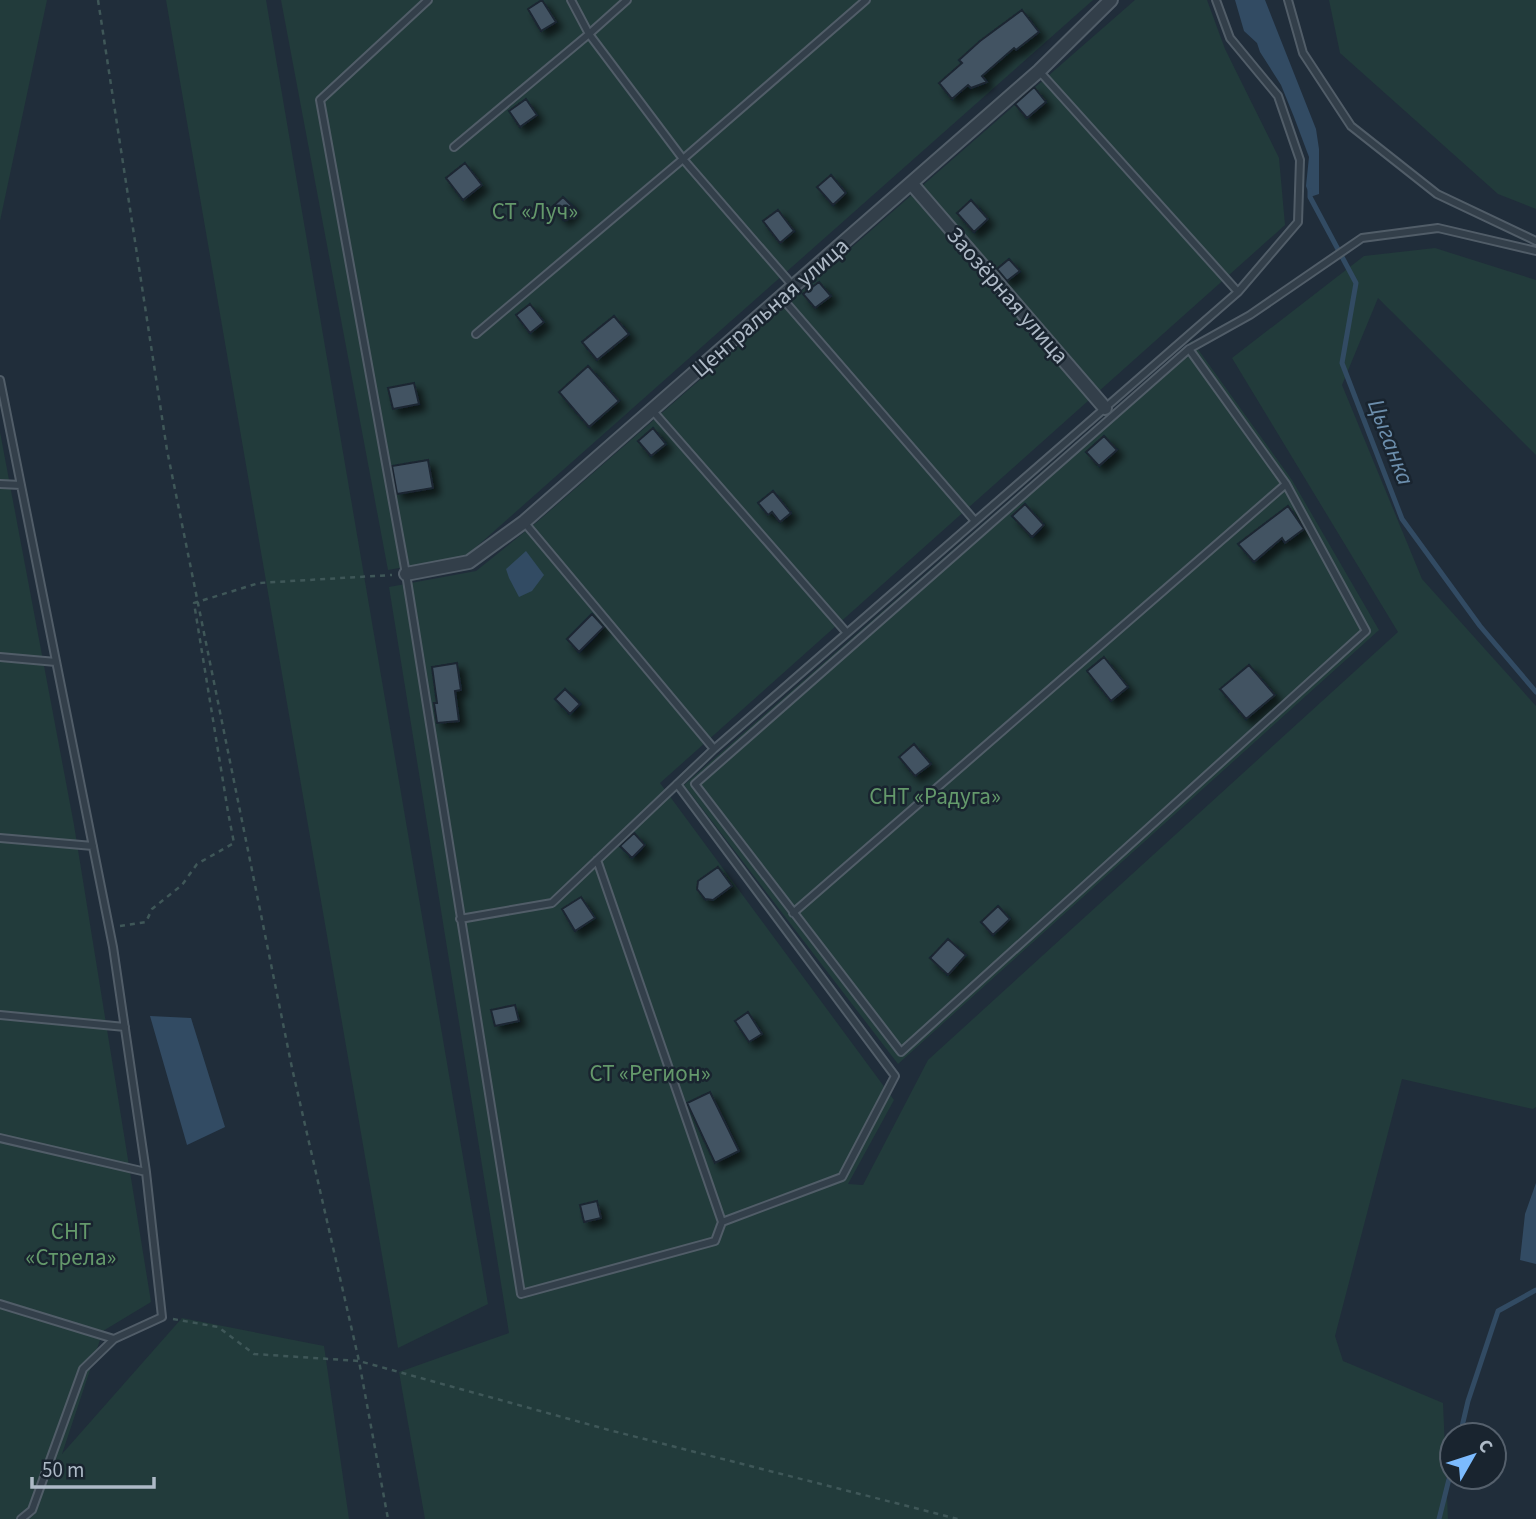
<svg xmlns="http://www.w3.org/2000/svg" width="1536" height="1519" font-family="'Source Sans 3',sans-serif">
  <defs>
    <filter id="shadow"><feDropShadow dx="6" dy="6" stdDeviation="3.5" flood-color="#0009"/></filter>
  </defs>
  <rect width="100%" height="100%" fill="#202d3a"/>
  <path fill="#223b3b" d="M0,0H47L0,221Z
    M166,0H266L488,1304L398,1348Z
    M281,0H1093L466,556L388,570Z
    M1135,0H1207L1225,49L1279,158L1285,225L660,783L894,1100L848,1184L863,1185L928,1060L1398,632L1232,358L1364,256L1435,248L1536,280V455L1378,298L1342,385L1422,579L1536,706V1107L1533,1109L1402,1079L1335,1336L1343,1361L1443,1403L1448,1519H425L399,1372L509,1333L389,587L476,571L537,522Z
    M1329,0H1536V209L1498,194L1340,53Z
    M1192,341L1292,480L1379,630L898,1064L684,785Z
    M0,432L74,825L151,1302L103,1331L62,1454L182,1318L324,1346L349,1519H0Z"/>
  <path fill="#324b63" d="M1235,0H1265L1316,129L1319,149V194L1310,197L1306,186L1309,157L1294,117L1281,85L1260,52L1257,43L1244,31Z
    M526,551L544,575L532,591L519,597L509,578L506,569Z
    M150,1016L191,1018L225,1127L187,1145Z
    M1536,1183V1264L1520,1260L1525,1214Z"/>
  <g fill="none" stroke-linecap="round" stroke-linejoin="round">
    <path stroke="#324b63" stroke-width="5" d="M1310,191V197L1356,283L1342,363L1402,519L1480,626L1536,692
      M1460,1435L1468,1401L1498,1311L1536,1290
      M1439,1519L1452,1467"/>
  </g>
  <path fill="#425362" stroke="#1b2631" stroke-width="2" filter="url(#shadow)" d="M542,0L556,22L541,31L528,9Z
    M1022,10L1039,32L1016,50L1014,48L982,76L987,82L971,88L968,85L952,99L939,83L962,63L959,60L980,41Z
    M1034,87L1046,102L1027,118L1015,104Z
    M526,99L537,115L520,127L509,111Z
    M465,163L482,185L463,200L446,178Z
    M831,175L846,193L833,205L817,187Z
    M563,197L575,209L564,220L552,207Z
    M971,200L988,219L974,232L957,213Z
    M778,210L794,231L780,243L763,221Z
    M1009,259L1020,271L1007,281L997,269Z
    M819,282L831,296L815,308L803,294Z
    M530,304L544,322L530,333L516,315Z
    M614,316L629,334L597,360L582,342Z
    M588,366L619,401L589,427L559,392Z
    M414,383L419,404L393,409L388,388Z
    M653,428L666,444L651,456L638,441Z
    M1104,436L1117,450L1099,466L1086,452Z
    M428,460L433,488L397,494L392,466Z
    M773,491L791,513L780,522L772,512L768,515L758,503Z
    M1025,504L1044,525L1032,537L1012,516Z
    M1288,506L1304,529L1285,543L1282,538L1254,562L1238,544Z
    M592,614L604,627L579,652L567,639Z
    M1104,657L1128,687L1111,701L1087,671Z
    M457,663L461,690L455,691L459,721L437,723L434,703H437L432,667Z
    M1249,665L1275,695L1246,719L1220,689Z
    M565,689L580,704L570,714L555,699Z
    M914,744L931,764L915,776L899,757Z
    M634,833L645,845L632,858L620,846Z
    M718,867L732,886L713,900L705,899L697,889L698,881Z
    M581,897L595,918L575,931L562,909Z
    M998,906L1010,919L993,935L981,922Z
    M948,939L966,955L948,975L930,958Z
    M515,1005L519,1021L495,1026L491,1010Z
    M748,1012L762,1034L749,1042L735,1021Z
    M710,1092L739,1151L715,1163L687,1103Z
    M597,1201L601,1218L584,1222L580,1205Z"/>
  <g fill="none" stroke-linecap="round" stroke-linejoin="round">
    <g stroke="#515d68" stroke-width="10">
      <path id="lane" d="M428,0L320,100L406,574L521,1294L715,1241L722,1222L597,860
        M571,0L589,34L683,159L793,286
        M1288,0L1303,53L1351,126L1437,194L1536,241
        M1039,71L1238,292
        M454,147L589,34L627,0
        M781,297L975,521
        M476,334L683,159L866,0
        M1189,349L1286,484L1366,631L901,1052L695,784L1189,349L1250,315L1362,238L1438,228L1536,251
        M0,380L113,947L146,1172L162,1317L114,1339L83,1369L32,1510L21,1519
        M652,410L847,633
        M0,484L21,485
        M0,657L56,662
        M714,749L1238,292L1298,222L1300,160L1278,96L1230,38L1216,0
        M677,784L895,1076L842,1177L722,1222
        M0,838L93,846
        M793,913L1286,484
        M460,919L552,903L714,749L524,522
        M0,1015L125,1027
        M0,1138L146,1172
        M0,1304L114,1339"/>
    </g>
    <g stroke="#515d68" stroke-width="16">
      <path id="street" d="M911,183L1105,408
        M406,574L469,562L524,522L1039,71L1111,0"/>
    </g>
    <path stroke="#3f5758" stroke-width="2.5" stroke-dasharray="5 5" stroke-linecap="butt" d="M98,0L167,450L292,1068L359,1361L388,1519
      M120,926L146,922L152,909L182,885L197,864L234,843L228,812L194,603L259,583L392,575
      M173,1319L218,1327L254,1354L359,1361L609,1430L958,1519"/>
    <use href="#lane" stroke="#333f4a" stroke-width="6"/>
    <use href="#street" stroke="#333f4a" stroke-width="12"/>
  </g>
  <g text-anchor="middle" stroke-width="5" stroke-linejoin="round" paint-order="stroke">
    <g font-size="23" fill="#64996b" stroke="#19242f">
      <text x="535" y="219">СТ «Луч»</text>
      <text x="935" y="804">СНТ «Радуга»</text>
      <text x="650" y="1081">СТ «Регион»</text>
      <text x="71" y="1239">СНТ<tspan x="71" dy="26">«Стрела»</tspan></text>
    </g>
    <g font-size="23" fill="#aebac7" stroke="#19242f">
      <text transform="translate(1008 295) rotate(49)" y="8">Заозёрная улица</text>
      <text transform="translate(770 307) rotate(-41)" y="8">Центральная улица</text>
    </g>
    <g font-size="24" font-style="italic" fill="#6c8eac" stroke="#19242f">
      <text transform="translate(1391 442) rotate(69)" y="8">Цыганка</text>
    </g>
  </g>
  <g transform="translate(1473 1456) rotate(51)"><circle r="33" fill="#19242f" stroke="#55606c" stroke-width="2"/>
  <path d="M0-5L12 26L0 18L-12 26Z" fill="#7cbbfe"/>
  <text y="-10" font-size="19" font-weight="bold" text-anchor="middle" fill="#aebac7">С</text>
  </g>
  <path d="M32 1477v10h122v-10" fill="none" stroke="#aebac7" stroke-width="3.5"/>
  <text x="42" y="1477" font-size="21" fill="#aebac7" stroke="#19242f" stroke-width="5" paint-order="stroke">50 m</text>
</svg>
